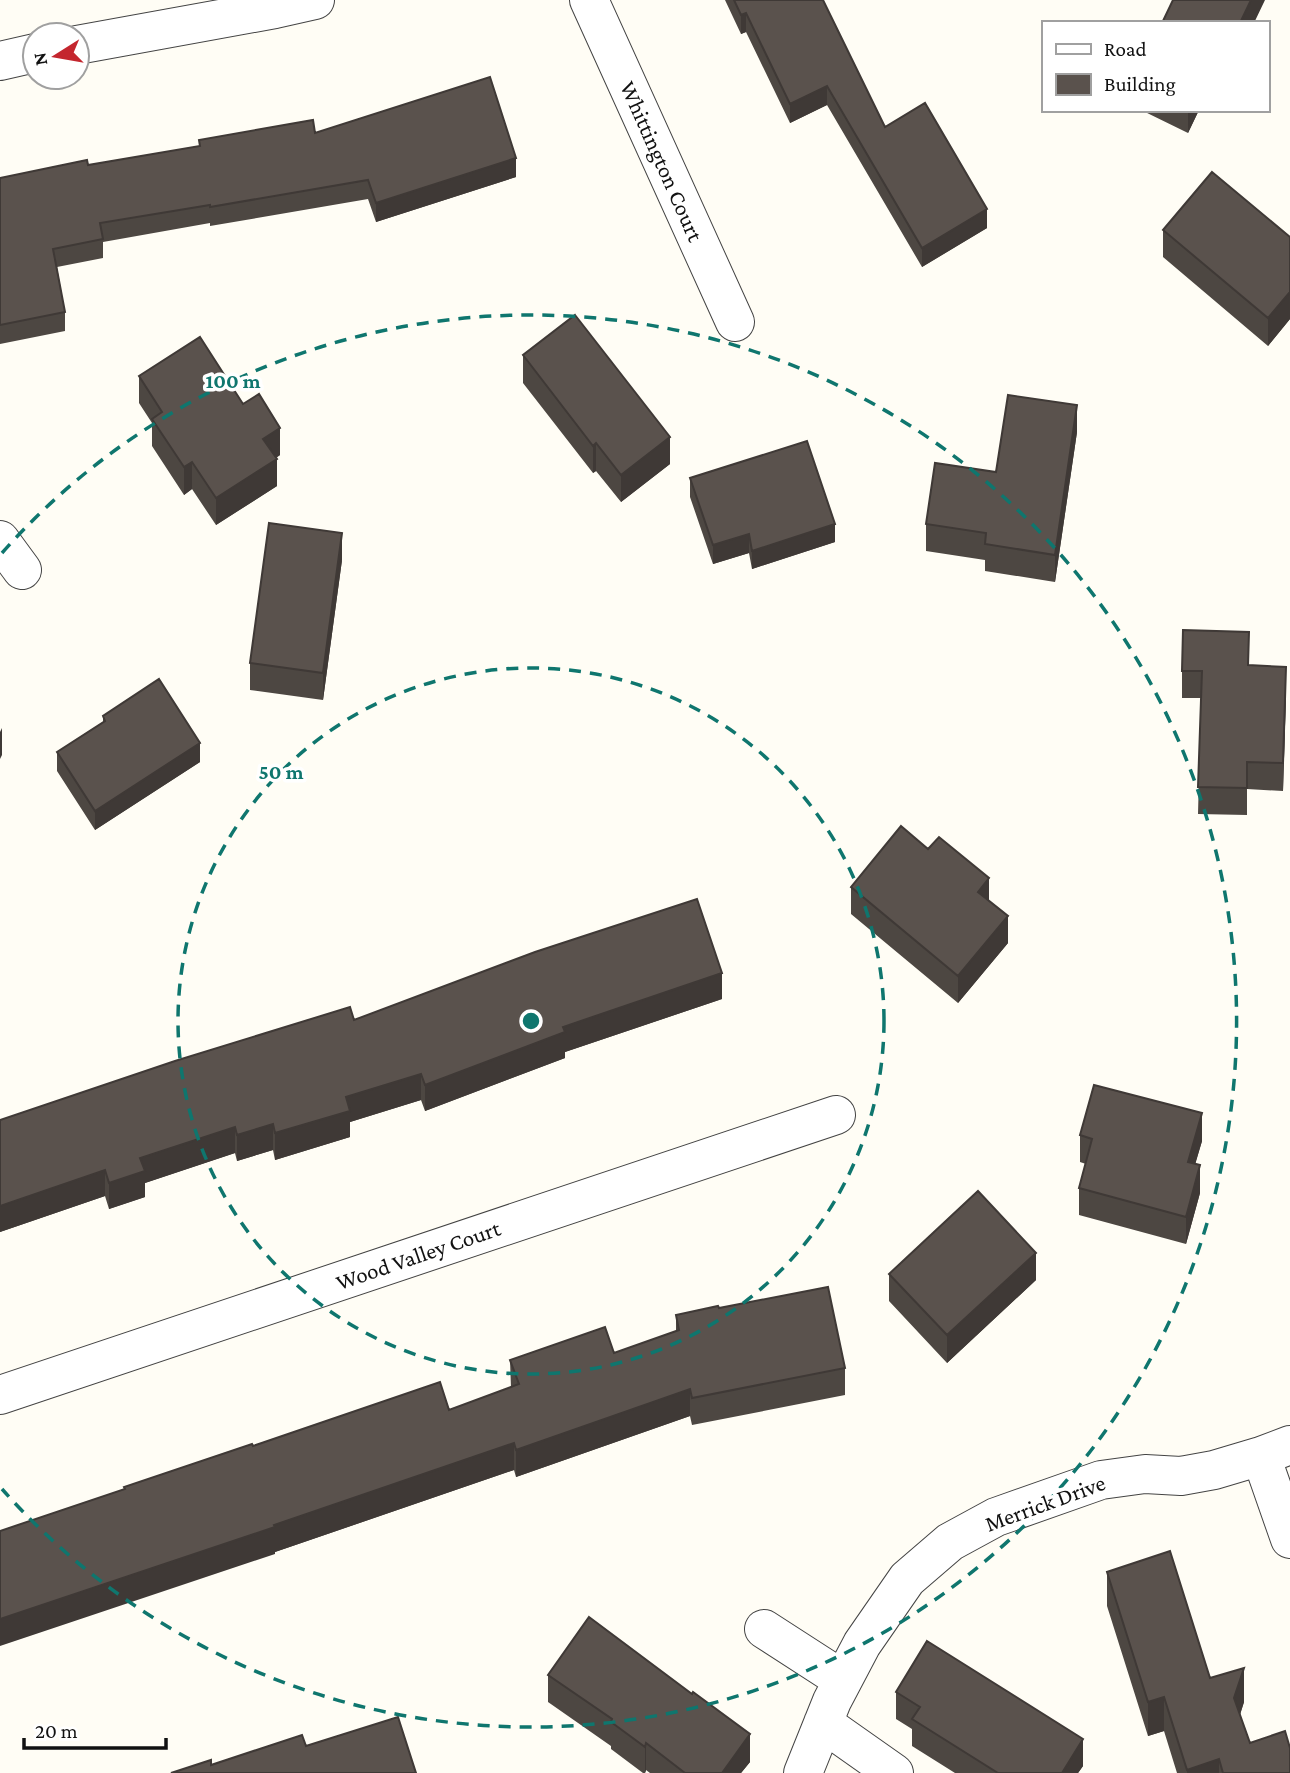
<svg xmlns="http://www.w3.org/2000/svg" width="1290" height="1773" font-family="'Crimson Pro',serif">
  <rect width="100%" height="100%" fill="#fffdf5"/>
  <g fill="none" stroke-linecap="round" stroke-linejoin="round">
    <g stroke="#444" stroke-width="40">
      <path id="minor" d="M589,0L735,322
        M77,45L275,9L315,0
        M0,61L35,53
        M0,540L22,570
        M0,1395L836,1115
        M1261,1456L1290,1539
        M764,1629L843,1680
        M823,1723L894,1773
        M803,1773L832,1701L862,1644L907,1579L950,1542L996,1517L1101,1480L1145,1474L1181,1476L1214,1470L1261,1456L1290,1445"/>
    </g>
    <use href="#minor" stroke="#fff" stroke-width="38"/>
  </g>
  <path fill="#4d4742" d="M725,0H823L885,127L987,228L922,267L827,105L790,123L746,32L741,34Z
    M1141,110H1199L1188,133Z
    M315,133L516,177L376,222L368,199L210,226V223L103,242V258L57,267L65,312V331L0,344V178L88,165L199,147V140Z
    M1163,230L1290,237V319L1268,346L1163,257Z
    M523,355L670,464L621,502L596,471L593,473L523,383Z
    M139,376L243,404L280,455L276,458L277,486L216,525L192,489L184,495L152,446V423L139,403Z
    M1077,432L1055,582L985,571V560L926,551V524Z
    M690,478L835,542L752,569L749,553L713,564L690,497Z
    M342,560L323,700L250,690V663Z
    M1248,665L1286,694L1283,791L1247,789V815L1198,814L1201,698H1182V671Z
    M103,716L200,762L95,830L57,771V752L103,722Z
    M851,887L989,901L1008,943L958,1003L851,914Z
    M722,999L565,1052V1058L425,1111L421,1100L350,1122V1137L275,1160L273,1150L237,1161L235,1153L145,1183V1197L109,1209L105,1196L0,1232V1120L354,1020Z
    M1080,1135L1202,1141L1195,1164L1200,1193L1186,1244L1079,1215V1188L1086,1164L1080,1162Z
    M889,1274L1036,1280L947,1363L889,1301Z
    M719,1308L845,1368V1395L692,1425L690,1416L516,1477L514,1470L275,1552V1554L124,1489V1487L253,1446L449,1410L511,1388L510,1360L614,1353L676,1331V1315Z
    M1107,1572L1210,1678L1244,1702L1240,1715L1250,1743L1290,1773H1177L1164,1731L1148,1736L1107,1606Z
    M548,1675L750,1762L741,1773H650L646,1770L645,1773H643L611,1749V1746L548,1702Z
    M896,1692L1083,1766L1078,1773H955L912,1746V1729L896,1719Z"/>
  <path fill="#3f3936" d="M1251,0H1265L1254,23H1240Z
    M746,13V32L741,34V15Z
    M827,86V105L790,123V104Z
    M1188,110H1199L1188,133Z
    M516,158V177L376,222V203Z
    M987,209V228L922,267V248Z
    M1290,292V319L1268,346V318Z
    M1077,405V432L1055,582V555Z
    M280,428V455L263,466V439Z
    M670,437V464L621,502V475Z
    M596,443V471L593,473V446Z
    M277,459V486L216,525V498Z
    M192,462V489L184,495V467Z
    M835,524V542L752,569V551Z
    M342,533V560L323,700V673Z
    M749,534V553L713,564V545Z
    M1286,667V694L1283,791V763Z
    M2,728V755L0,759V732Z
    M200,743V762L95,830V811Z
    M989,878V905L978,892Z
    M1008,916V943L958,1003V976Z
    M722,973V999L565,1052V1058L425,1111V1085L563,1027Z
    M421,1074V1100L350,1122V1137L275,1160V1133L346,1097Z
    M1202,1113V1141L1188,1189V1162Z
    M273,1124V1150L237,1161V1135Z
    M235,1127V1153L145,1183V1197L109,1209V1183L140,1158Z
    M1200,1165V1193L1186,1244V1217Z
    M105,1170V1196L0,1232V1206Z
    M1036,1253V1280L947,1363V1335Z
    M690,1389V1416L516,1477V1450Z
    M514,1443V1470L275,1552V1554L0,1646V1619Z
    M1244,1668V1702L1234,1732V1698Z
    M1164,1697V1731L1148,1736V1702Z
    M750,1734V1762L741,1773H722Z
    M1083,1739V1766L1078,1773H1062Z
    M646,1743V1770L645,1773V1747Z
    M1219,1759V1773H1187V1770Z"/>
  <path fill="#5a524d" stroke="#3f3936" stroke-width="2" d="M734,0H823L885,127L925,103L987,209L922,248L827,86L790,104L746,13L741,15Z
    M1173,0H1251L1240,23H1162Z
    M490,77L516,158L376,203L368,180L210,207V205L100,223L103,239L53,249L65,312L0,325V178L87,160L88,165L200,146L199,140L313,120L315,133Z
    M1212,172L1290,237V292L1268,318L1163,230Z
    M575,315L670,437L621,475L596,443L593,446L523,355Z
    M200,337L243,404L259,394L280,428L263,439L277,459L216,498L192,462L184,467L152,419L162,412L139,376Z
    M1008,395L1077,405L1055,555L985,544L986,533L926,524L935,463L996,472Z
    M807,441L835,524L752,551L749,534L713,545L690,478Z
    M269,523L342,533L323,673L250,663Z
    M1183,630L1249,632L1248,665L1286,667L1283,763L1247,762V788L1198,787L1202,671H1182Z
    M159,679L200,743L95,811L57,752L105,721L103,716Z
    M901,826L928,849L939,837L989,878L978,892L1008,916L958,976L851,887Z
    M697,899L722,973L563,1027L565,1032L425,1085L421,1074L346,1097L350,1111L275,1133L273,1124L237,1135L235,1127L140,1158L145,1171L109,1183L105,1170L0,1206V1120L175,1061L350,1007L354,1020L535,952Z
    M1094,1085L1202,1113L1188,1162L1200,1165L1186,1217L1079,1188L1092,1139L1080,1135Z
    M978,1191L1036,1253L947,1335L889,1274Z
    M828,1287L845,1368L692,1398L690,1389L516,1450L514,1443L274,1525L275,1527L0,1619V1531L125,1489L124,1487L252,1444L253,1446L440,1382L449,1410L519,1384L510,1360L605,1327L614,1353L679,1330L676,1315L718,1306L719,1308Z
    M1170,1551L1210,1678L1244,1668L1234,1698L1250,1743L1285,1731L1290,1748V1773H1223L1219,1759L1187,1770L1164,1697L1148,1702L1107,1572Z
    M589,1617L692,1694L693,1692L750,1734L722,1773H685L646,1743L645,1747L611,1722L612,1719L548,1675Z
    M927,1641L1083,1739L1062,1773H998L912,1719L920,1707L896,1692Z
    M398,1717L416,1773H171L211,1760V1765L302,1735L306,1746Z"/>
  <g fill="none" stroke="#0f766e" stroke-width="3.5" stroke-dasharray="12 9">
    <circle cx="531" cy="1021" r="353"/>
    <path d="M2 553A706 706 0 1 1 2 1489"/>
  </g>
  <g text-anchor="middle" stroke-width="7" stroke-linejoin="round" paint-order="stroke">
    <g font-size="23" fill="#111" stroke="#fff">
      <text transform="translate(662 161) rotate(66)" y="8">Whittington Court</text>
      <text transform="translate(418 1255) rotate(-19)" y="8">Wood Valley Court</text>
      <text transform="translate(1045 1503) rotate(-20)" y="8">Merrick Drive</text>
    </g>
  </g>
  <circle cx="531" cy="1021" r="10" fill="#0f766e" stroke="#fff" stroke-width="3.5"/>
  <g font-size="21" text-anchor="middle" font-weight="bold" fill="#0f766e" stroke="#fff" stroke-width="7" stroke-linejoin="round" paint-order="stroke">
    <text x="233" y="388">100 m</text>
    <text x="281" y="779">50 m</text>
  </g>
  <rect x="1042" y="21" width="228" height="91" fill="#ffffff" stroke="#a0a0a0" stroke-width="2"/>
  <rect x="1056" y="44" width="35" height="10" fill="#ffffff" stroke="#a0a0a0" stroke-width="2"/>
  <text x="1104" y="56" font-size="21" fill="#111111">Road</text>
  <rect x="1056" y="74" width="35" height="21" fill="#5a524d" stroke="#a0a0a0" stroke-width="2"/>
  <text x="1104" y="91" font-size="21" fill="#111111">Building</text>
  <g transform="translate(56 56) rotate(259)"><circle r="33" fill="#ffffff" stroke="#a0a0a0" stroke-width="2"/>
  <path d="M0-5L12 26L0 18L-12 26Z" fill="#c4262e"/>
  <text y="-10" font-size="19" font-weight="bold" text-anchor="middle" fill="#111111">N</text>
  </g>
  <path d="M24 1738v10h142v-10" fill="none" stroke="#111111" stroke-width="3.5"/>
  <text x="35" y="1738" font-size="21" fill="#111111" stroke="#ffffff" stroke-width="5" paint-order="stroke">20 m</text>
</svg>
